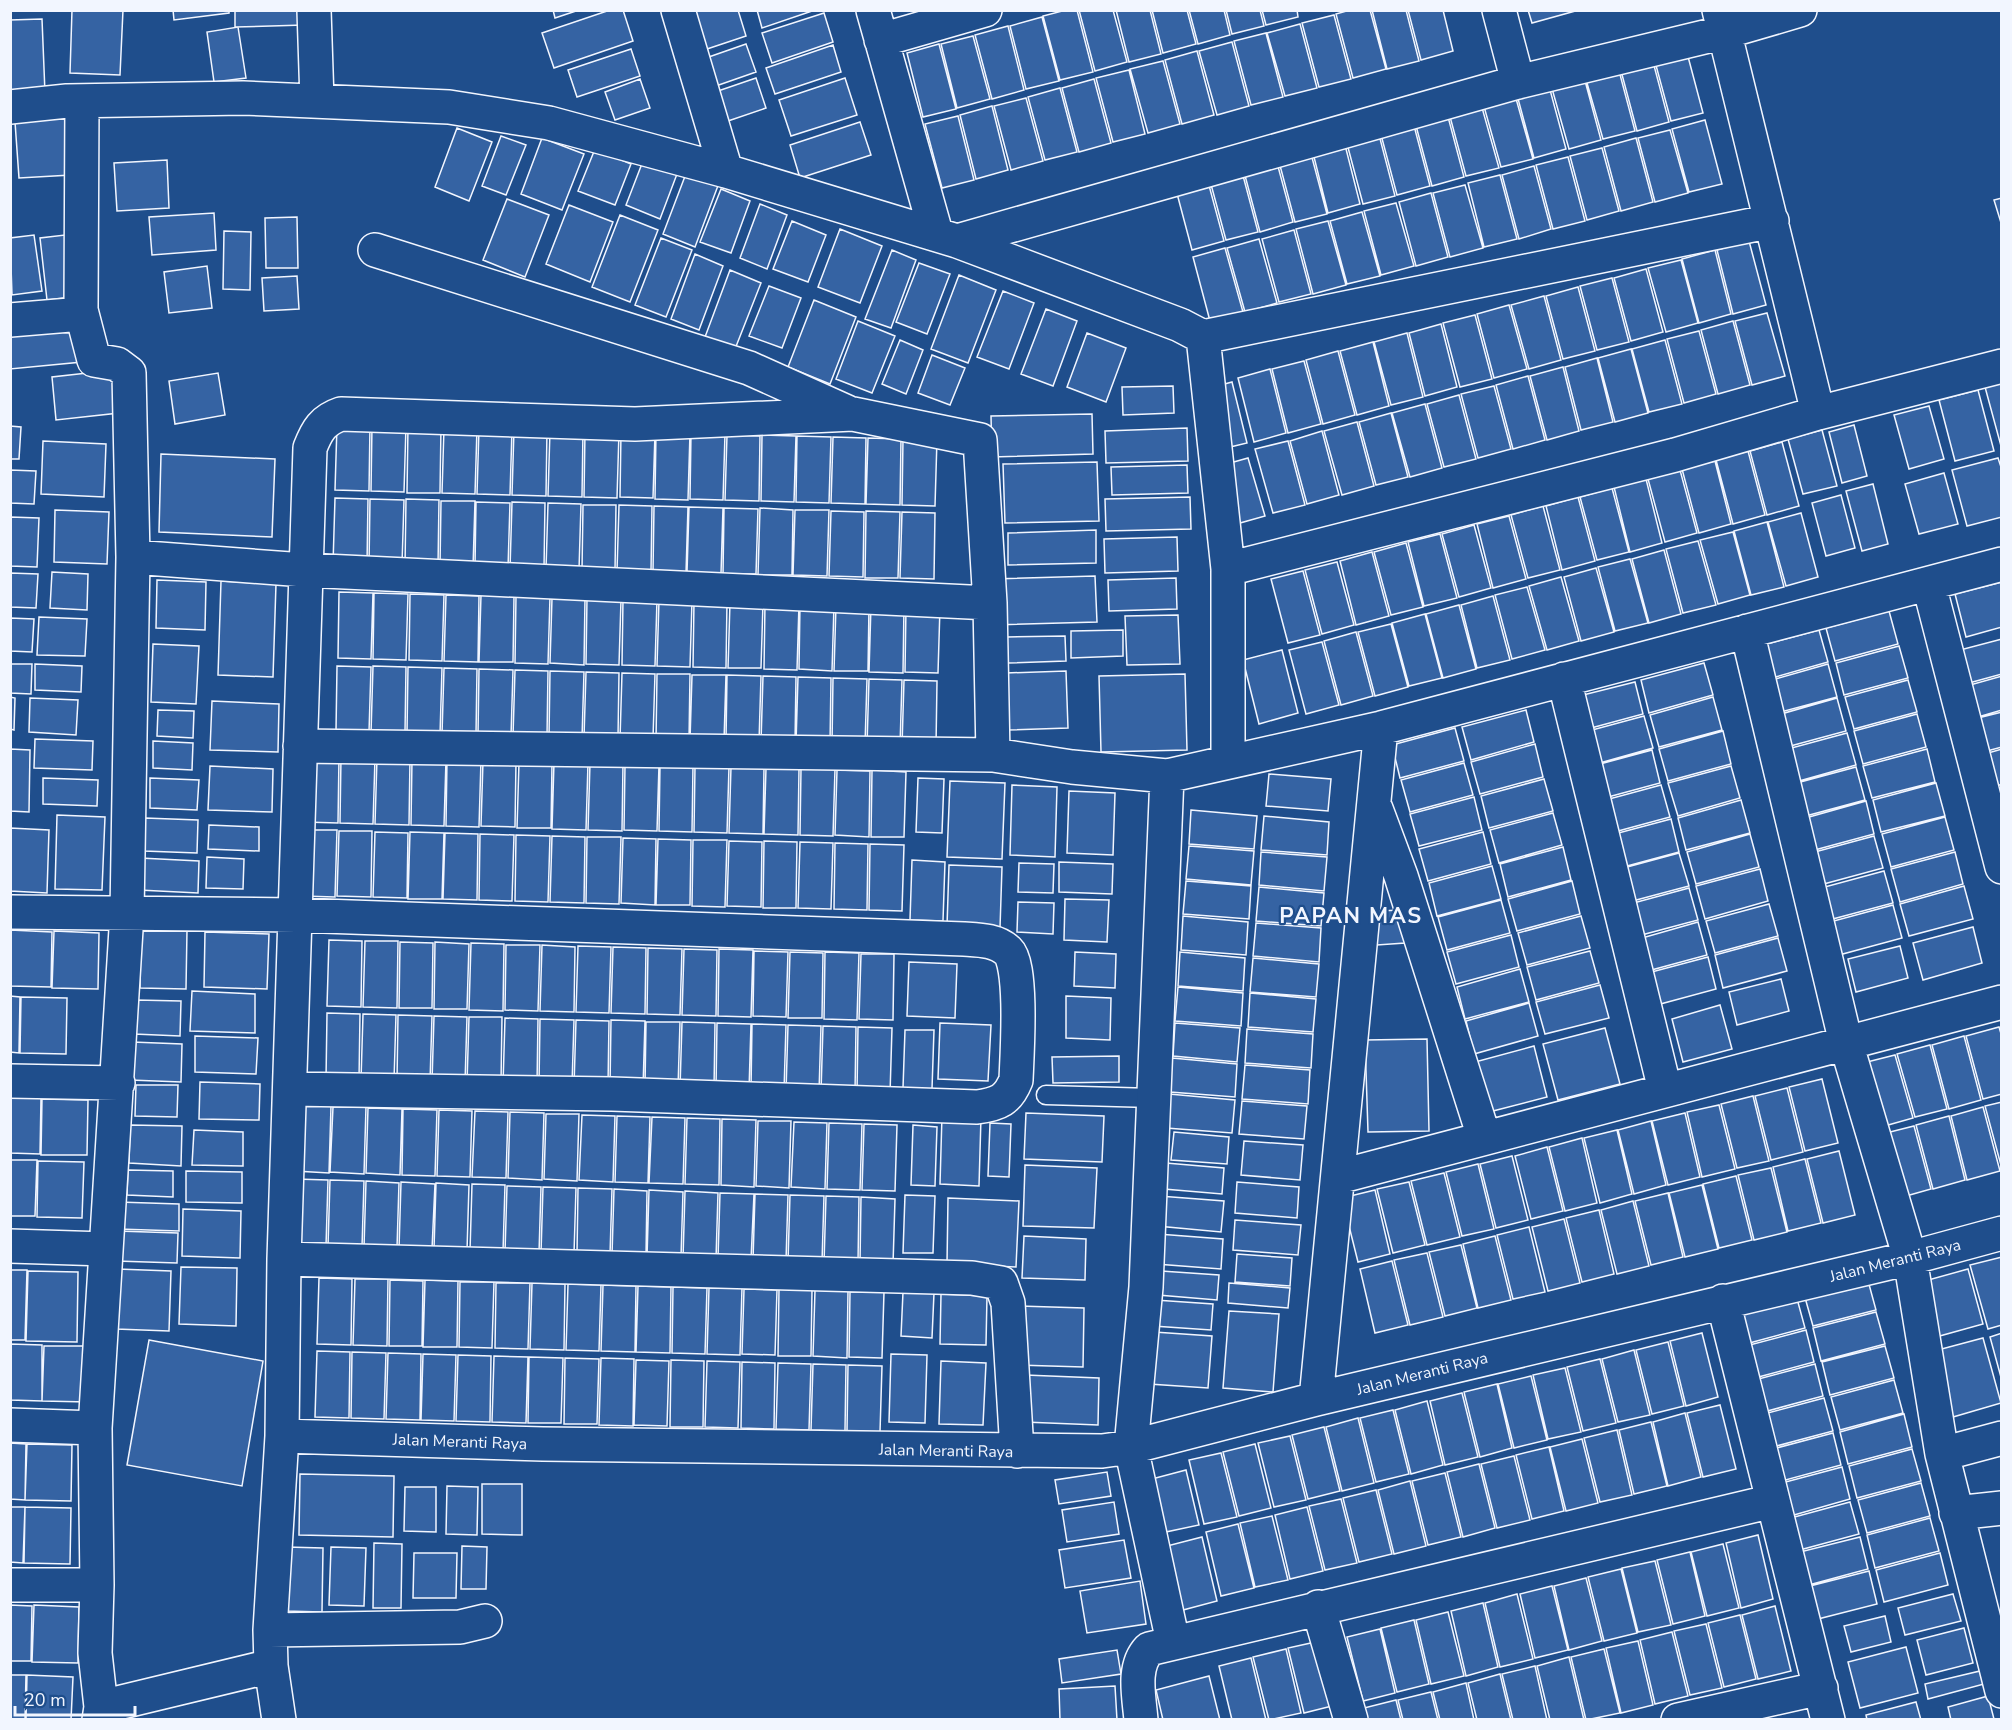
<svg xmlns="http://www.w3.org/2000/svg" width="2012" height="1730" font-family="'Nunito Sans',sans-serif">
  <rect width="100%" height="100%" fill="#1f4e8c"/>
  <path fill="#3563a3" stroke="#f2f6ff" stroke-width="1.5" d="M72,10H123L120,75L70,73Z
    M173,10H229V13L174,20Z
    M235,10H304V25L235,27Z
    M553,10H579L555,18Z
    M610,10H623L633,41L554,68L542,33Z
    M696,10H738L746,36L701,51L688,13Z
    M757,10H815L762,28Z
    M1066,10H1077L1093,72L1060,80L1043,16Z
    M1079,10H1113L1127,62L1095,71Z
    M1116,10H1150L1161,54L1129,62Z
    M1152,10H1187L1196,44L1163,53Z
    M1189,10H1224L1230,35L1198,44Z
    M1226,10H1260L1264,26L1232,34Z
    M1262,10H1297L1298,17L1266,25Z
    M1350,10H1370L1386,69L1353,78L1336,14Z
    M1372,10H1406L1419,61L1387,69Z
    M1408,10H1443L1453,51L1421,60Z
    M1528,10H1579L1532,23Z
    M824,13L833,42L772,63L762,33Z
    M1334,15L1351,79L1319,87L1302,23Z
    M1042,17L1059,81L1026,89L1010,26Z
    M42,19L45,93L10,94V20Z
    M1300,24L1317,88L1285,96L1267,33Z
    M1008,26L1024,90L992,99L975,35Z
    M238,27L246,78L214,82L207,32Z
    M1266,33L1283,97L1251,105L1234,41Z
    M973,36L990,99L957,108L941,44Z
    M1232,42L1249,106L1217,115L1199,51Z
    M746,44L756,72L713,87L703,59Z
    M939,44L956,109L923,117L907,53Z
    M833,45L841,72L775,94L766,68Z
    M631,49L640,76L577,97L568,70Z
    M1686,49L1703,113L1671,121L1654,58Z
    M1197,51L1214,115L1182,124L1165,60Z
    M1652,58L1669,122L1637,131L1620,67Z
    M1163,61L1180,124L1148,133L1130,69Z
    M1618,67L1635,131L1603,139L1585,76Z
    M1129,70L1145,134L1113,142L1096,78Z
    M1584,77L1601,140L1569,149L1551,85Z
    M756,78L766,108L728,121L718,91Z
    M845,78L857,115L791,136L779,100Z
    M640,79L650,108L615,120L605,92Z
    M1094,79L1111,143L1079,152L1062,88Z
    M1549,86L1566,149L1534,158L1517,95Z
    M1060,88L1077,152L1045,160L1028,97Z
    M1515,95L1533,159L1501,167L1483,103Z
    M1026,98L1043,161L1011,170L994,106Z
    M1481,104L1499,168L1466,176L1449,113Z
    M992,106L1008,170L976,179L960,115Z
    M1447,113L1464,177L1432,186L1415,122Z
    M958,116L974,180L942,188L925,124Z
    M67,118L71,175L19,178L15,122Z
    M1705,120L1722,184L1689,192L1672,129Z
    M860,122L871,155L800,178L790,145Z
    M1413,122L1430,186L1397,195L1380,131Z
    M457,128L492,142L469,201L435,187Z
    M1670,130L1688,193L1655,202L1638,138Z
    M1378,131L1395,196L1363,204L1346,140Z
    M501,136L526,145L506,195L482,186Z
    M542,138L584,154L562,210L521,194Z
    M1636,138L1653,202L1621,211L1604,147Z
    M1344,141L1360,204L1328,213L1312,149Z
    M1602,148L1619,211L1587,220L1570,156Z
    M595,149L631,164L615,205L578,191Z
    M1310,150L1327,214L1295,222L1278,158Z
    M1568,157L1585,221L1553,229L1536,165Z
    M1276,159L1293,222L1260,232L1243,168Z
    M167,160L169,208L117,211L114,163Z
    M643,161L677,174L660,219L626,205Z
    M1534,166L1551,229L1519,239L1502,175Z
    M1241,168L1258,232L1226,240L1209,177Z
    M687,171L719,183L695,247L663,234Z
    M1500,175L1517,239L1484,247L1468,183Z
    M1207,178L1224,241L1192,250L1175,186Z
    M1465,185L1483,248L1450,257L1433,193Z
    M721,189L750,201L731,253L700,242Z
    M1431,193L1448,257L1416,266L1399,202Z
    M2002,198V226L1994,200Z
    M507,199L549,215L525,277L483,260Z
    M1396,203L1414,266L1381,275L1364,211Z
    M760,204L787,215L767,269L740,258Z
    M569,205L613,222L590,282L546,264Z
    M1362,212L1380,276L1347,284L1330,221Z
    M214,213L216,250L152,255L149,217Z
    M620,215L658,230L630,302L592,287Z
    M297,217L298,268H266L265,218Z
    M792,221L826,235L808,282L773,269Z
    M1328,221L1346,285L1313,294L1296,229Z
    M840,229L882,246L860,303L818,287Z
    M1294,230L1311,294L1279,302L1262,239Z
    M224,231L251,232L250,290L223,289Z
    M34,235L42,291L12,295L10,238Z
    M65,235L73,297L47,300L40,238Z
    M661,238L692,250L666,317L635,305Z
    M1259,239L1277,303L1245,312L1227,248Z
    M1749,241L1766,305L1733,314L1717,250Z
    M1225,248L1243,312L1210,321L1193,257Z
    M892,250L916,260L891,328L865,319Z
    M1715,250L1731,314L1699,323L1682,259Z
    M695,254L723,266L699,330L671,319Z
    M1681,260L1698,323L1666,332L1648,268Z
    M919,263L950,274L927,334L896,322Z
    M207,266L212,308L169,313L164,272Z
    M1646,269L1663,332L1631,341L1614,278Z
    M730,270L761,283L735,349L705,337Z
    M959,275L996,290L968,363L931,349Z
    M297,276L299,309L264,311L262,278Z
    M1612,278L1629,342L1597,350L1580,286Z
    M769,286L801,298L782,348L749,336Z
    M1578,287L1595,351L1563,359L1546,296Z
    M1003,291L1034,303L1009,369L977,357Z
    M1544,296L1561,360L1529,369L1511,305Z
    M814,300L856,317L830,384L788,367Z
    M1509,305L1527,369L1494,378L1477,314Z
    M1046,309L1077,321L1053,386L1021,374Z
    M1767,313L1785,376L1752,385L1735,321Z
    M1475,315L1492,379L1460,387L1443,323Z
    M858,321L895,336L872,393L836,379Z
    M1733,321L1750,385L1718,394L1701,330Z
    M1441,324L1457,387L1425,396L1409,333Z
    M78,325L82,362L10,369V332Z
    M1699,331L1716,394L1684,403L1667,339Z
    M1087,333L1126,348L1106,402L1067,387Z
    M1407,333L1423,397L1391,405L1374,342Z
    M900,340L923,350L906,394L882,384Z
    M1665,340L1682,404L1649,412L1632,349Z
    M1373,342L1389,406L1357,415L1340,351Z
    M1631,349L1648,413L1615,422L1598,358Z
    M1338,351L1355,415L1323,424L1306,360Z
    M932,355L965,368L950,405L918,393Z
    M1597,358L1613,422L1581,430L1565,367Z
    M1304,361L1321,424L1288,433L1272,369Z
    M1563,367L1579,431L1547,440L1530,376Z
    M1270,369L1286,433L1254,442L1238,378Z
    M114,370L119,413L56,420L52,377Z
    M218,373L225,415L175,424L169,381Z
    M1528,376L1545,440L1513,449L1496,385Z
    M1232,382L1247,443L1226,448L1210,388Z
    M2002,382V446H2001L1985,387Z
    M1173,386L1174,413L1123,415L1122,387Z
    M1494,386L1511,449L1478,458L1461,394Z
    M1978,390L1994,451L1955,461L1939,400Z
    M1459,395L1476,459L1444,467L1427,404Z
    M1425,404L1442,468L1410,477L1392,413Z
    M1929,406L1944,459L1909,469L1894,415Z
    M1391,413L1408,477L1376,485L1359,422Z
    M1092,414L1093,454L992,457L991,416Z
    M1357,422L1374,486L1342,495L1324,431Z
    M337,425H370L369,491L335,490Z
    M372,425L406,426L404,492L371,491Z
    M1854,425L1867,476L1842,483L1829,432Z
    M10,426L21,427L19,459H10Z
    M408,426L441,427L440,493H407Z
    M444,427L477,428L475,494L442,493Z
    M479,428L512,429L510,495L477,494Z
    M1187,428L1188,461L1106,463L1105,431Z
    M514,429L547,430L546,496L512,495Z
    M550,430H583L582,497L548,496Z
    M1822,430L1837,486L1803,494L1788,439Z
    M585,431L619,432L617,498L584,497Z
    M1322,431L1339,495L1307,504L1290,441Z
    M621,432L655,433L653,498L620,497Z
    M656,432L690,433L688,500L655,499Z
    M691,434H725L723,500L690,499Z
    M727,435L760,436L759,501L725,500Z
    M762,435L796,436L794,502L761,501Z
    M797,436L831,437L829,503L796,502Z
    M833,437L866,438L865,504L831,503Z
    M868,438L901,439L900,505L866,504Z
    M903,439H937L935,506L902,505Z
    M43,441L106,444L104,497L41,494Z
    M1288,441L1305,505L1273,513L1255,449Z
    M1782,442L1799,506L1767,515L1750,451Z
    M1748,451L1765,515L1733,524L1716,460Z
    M161,454L275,459L272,537L159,532Z
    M1248,458L1265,516L1240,523L1223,465Z
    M1998,458L2002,470V517L1967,526L1952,470Z
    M1715,461L1731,524L1699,533L1682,469Z
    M1097,462L1099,521L1005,523L1003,464Z
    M1187,465L1188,493L1112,495L1111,467Z
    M10,470L36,471L34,504L10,503Z
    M1680,470L1697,533L1665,542L1648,479Z
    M1944,473L1958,524L1919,534L1905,484Z
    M1646,479L1662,543L1630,552L1614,487Z
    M1873,484L1888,544L1862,551L1846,491Z
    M1612,488L1629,552L1597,560L1580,497Z
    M1841,495L1855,548L1826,556L1812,503Z
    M1190,497L1191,529L1106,531L1105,499Z
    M1578,497L1595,561L1562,570L1546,506Z
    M335,498L368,499L367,565L333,564Z
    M370,499L404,500L402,565H369Z
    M406,499L439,500L438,567L405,566Z
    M441,501H475L473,568L440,567Z
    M476,502L510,503L508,568L475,567Z
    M512,502L545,503L544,569H510Z
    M548,503L581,504L579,570L546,569Z
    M583,505H616L615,571L582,570Z
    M619,505L652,506L651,572L617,571Z
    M654,506L688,507L686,573L653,572Z
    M1543,506L1560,570L1528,578L1511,515Z
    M689,507L723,508L721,574L687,573Z
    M724,508L758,509L756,574H723Z
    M760,508L793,510L792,575H758Z
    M55,510L109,512L107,564L54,562Z
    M795,510H829L827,576L793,575Z
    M831,511L864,512L863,577L829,576Z
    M866,511L900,512L898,578H865Z
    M902,512L935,513L934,579L900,578Z
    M1801,513L1818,577L1786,586L1768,522Z
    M1509,516L1526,579L1493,588L1477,524Z
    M10,517L39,518L37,567L10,566Z
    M1767,522L1784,587L1751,595L1734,531Z
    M1474,525L1491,588L1459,597L1442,534Z
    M1096,530V563L1008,565V533Z
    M1733,532L1750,595L1718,604L1700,540Z
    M1440,534L1457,598L1424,606L1408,542Z
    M1177,537L1178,571L1105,573L1104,539Z
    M1698,541L1716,605L1683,613L1666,549Z
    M1406,543L1423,607L1391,615L1374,552Z
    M1664,550L1681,614L1649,623L1632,559Z
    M1372,552L1389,616L1356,625L1340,561Z
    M1630,559L1648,623L1615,631L1598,567Z
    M1337,562L1354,625L1322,634L1305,570Z
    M1596,568L1614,632L1581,641L1564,577Z
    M1303,571L1320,635L1288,643L1271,579Z
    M52,572L88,574L87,610L50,608Z
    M10,573L38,574L36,608L10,607Z
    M1095,576L1097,622L994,625L993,579Z
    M1561,577L1579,641L1547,650L1529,586Z
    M1176,578L1177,609L1109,611L1108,580Z
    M157,580L206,582L205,630L156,628Z
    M221,581L276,584L273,677L218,675Z
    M2002,582V627L1966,637L1955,594Z
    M1527,587L1545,650L1512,659L1495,595Z
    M339,592L373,593L371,659L338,658Z
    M374,593L408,594L406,660L373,659Z
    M410,594L444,595L442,661L409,660Z
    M446,595L479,596L478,662L444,661Z
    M481,595L514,597L513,662H479Z
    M516,596L550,597L548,664L515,663Z
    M1493,596L1510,660L1477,668L1461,605Z
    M552,598H585L584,665L550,663Z
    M587,598L621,600L619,665L586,664Z
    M623,599L657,600L655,666L622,665Z
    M659,600L692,601L690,667L657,666Z
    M694,601L727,602L726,668L693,667Z
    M730,602L763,603L761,668H728Z
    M765,603L799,604L797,670L764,669Z
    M800,604L834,605L832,671L799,669Z
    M836,605L869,606L868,671H834Z
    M871,605L904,606L903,673L869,672Z
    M1459,605L1476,669L1443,678L1426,614Z
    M906,607H940L938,673L905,672Z
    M1889,611L1898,644L1835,661L1826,628Z
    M1425,614L1442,678L1409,686L1392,623Z
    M1178,615L1180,664L1127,665L1125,616Z
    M39,617L87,619L85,656L37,655Z
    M10,618L34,619L32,652L10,651Z
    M1391,624L1408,687L1375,696L1358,632Z
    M1123,630V656L1071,658V631Z
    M1819,630L1828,662L1765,680L1756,647Z
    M1356,632L1373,696L1341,705L1324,641Z
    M1065,636L1066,661L1008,663L1007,637Z
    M2002,639V674L1969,683L1960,650Z
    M1322,642L1339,705L1306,714L1289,650Z
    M153,644L199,646L196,704L151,702Z
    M1899,646L1908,678L1844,695L1836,663Z
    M1282,650L1298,713L1259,724L1243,660Z
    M1704,663L1713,695L1649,713L1641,680Z
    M10,664H32L31,694L10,693Z
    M35,664L82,666L81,692L35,690Z
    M1828,664L1837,697L1773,714L1765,682Z
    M337,666L371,667L369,732L336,731Z
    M373,666L406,667L405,733H371Z
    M408,667L442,668L440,735L407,733Z
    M444,668L477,669L476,735L442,734Z
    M479,669L513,670L511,736L478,735Z
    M515,670L548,671L547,737L513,736Z
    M550,671L584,672L582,738L549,737Z
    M1066,671L1068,728L1007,730L1006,673Z
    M586,672L619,673L618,738L584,737Z
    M622,673L655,674L653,739H620Z
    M657,674H690L689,741L656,740Z
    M1185,674L1187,750L1101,752L1099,676Z
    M692,675H726L724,741L690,740Z
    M727,675L761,676L759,742L726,741Z
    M763,676L796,677L795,743L761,742Z
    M2002,676V710L1978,717L1970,685Z
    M798,677L831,678L830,744L796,743Z
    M833,678L867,679L865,745L832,744Z
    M869,679L902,680L900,746L867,745Z
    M904,680L937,681L936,747L902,746Z
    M1908,680L1917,712L1854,729L1845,697Z
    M1635,682L1643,714L1580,731L1571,698Z
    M10,697L15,698L14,730L10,729Z
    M1713,697L1722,730L1659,747L1650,715Z
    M30,698L78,700L76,735L29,732Z
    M1837,698L1846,731L1783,748L1774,716Z
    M212,701L279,704L278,752L210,750Z
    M158,710L194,711L193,738L157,736Z
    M1526,710L1534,742L1471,760L1462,727Z
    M2002,712V747L1987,751L1978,718Z
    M1917,714L1926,747L1863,764L1854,731Z
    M1644,716L1653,748L1589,766L1581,733Z
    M1455,728L1464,761L1400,778L1392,745Z
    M1723,731L1731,764L1668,781L1659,749Z
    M1847,733L1856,765L1792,783L1784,750Z
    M35,739L93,741L92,770L34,768Z
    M153,741L193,743L192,770L153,768Z
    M1535,744L1543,777L1480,794L1471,762Z
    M10,749L30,750L29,812L10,811Z
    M1927,749L1935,782L1872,798L1863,766Z
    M2002,749V784L1997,786L1988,753Z
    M1652,750L1660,783L1597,800L1589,767Z
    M306,756L339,757L338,823L304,822Z
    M341,757L375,758L373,824L340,823Z
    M377,758L410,759L409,825L375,824Z
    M412,759L446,760L444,826L411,825Z
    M447,760H481L479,827L446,826Z
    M483,761L516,762L515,827L481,826Z
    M519,762L552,763L551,828H517Z
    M554,762L588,763L586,830L552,829Z
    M590,763L623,764L622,831L588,830Z
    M1464,763L1473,795L1410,812L1401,780Z
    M625,765H659L657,831L624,830Z
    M660,765L693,766L692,832L659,831Z
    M210,766L273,769L272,812L208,810Z
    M695,766L729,767L727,833L694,832Z
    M1731,766L1740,798L1678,816L1668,783Z
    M731,767L764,768L763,834L729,833Z
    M1856,767L1865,800L1802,817L1793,784Z
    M766,768L799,769L798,835L764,834Z
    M801,769H835L833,836L800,835Z
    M837,770L870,771L869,837L835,835Z
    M872,770L906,772L904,837H871Z
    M1269,774L1331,779L1328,811L1266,806Z
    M43,778L98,780L97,806L43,804Z
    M150,778L199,780L197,810L150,808Z
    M918,778L944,779L942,833L916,832Z
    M1544,779L1553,811L1489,828L1481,796Z
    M950,781L1005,783L1002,859L947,857Z
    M1936,783L1945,816L1881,832L1873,800Z
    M1012,785L1057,787L1055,857L1010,855Z
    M1661,785L1670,817L1607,834L1598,802Z
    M1069,791L1115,793L1113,855L1067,853Z
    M1474,797L1482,830L1419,846L1410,814Z
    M1741,800L1750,833L1686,850L1678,818Z
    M1866,801L1874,834L1811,851L1802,819Z
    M1191,810L1257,816L1254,849L1189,844Z
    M1553,813L1562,845L1499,863L1490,830Z
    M57,815L105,817L102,890L55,889Z
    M1264,816L1329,822L1327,855L1261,850Z
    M1945,817L1954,850L1891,867L1882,834Z
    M145,818L198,820L197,853L144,851Z
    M1671,819L1679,852L1616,869L1607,836Z
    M209,825L259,827V851L208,849Z
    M10,828L49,830L47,893L10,891Z
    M303,830H337L335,897L302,896Z
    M339,831H372L371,897L337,896Z
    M375,832L408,833L407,898L373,897Z
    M410,832L444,833L442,899H408Z
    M1483,832L1491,864L1428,881L1419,849Z
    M445,833L478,834L477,900L443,899Z
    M480,834L514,835L512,901L479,900Z
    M1750,834L1759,867L1696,884L1687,852Z
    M516,835L550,836L548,902L515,901Z
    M552,836L585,837L584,903L550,902Z
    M1874,836L1883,868L1820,885L1811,853Z
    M587,837H621L619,904L586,903Z
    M623,838L656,839L655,905L621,903Z
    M658,839L691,840L690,905H656Z
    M693,840H727L725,907L692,906Z
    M729,841L762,842L761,907L727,906Z
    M764,841L797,842L796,908H763Z
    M800,842L833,843L831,909L798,908Z
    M835,843L868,844L867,910L834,909Z
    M870,844L904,845L902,911L869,910Z
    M1189,846L1254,851L1251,885L1186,879Z
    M1563,847L1571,880L1508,897L1500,864Z
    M1261,852L1327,857L1324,891L1259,885Z
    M1955,852L1963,884L1900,902L1891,869Z
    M1679,853L1689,886L1625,903L1616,870Z
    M207,857L244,859L243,889L206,888Z
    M140,858L199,861L198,893L139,890Z
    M912,860L945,862L943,921L910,920Z
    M1059,862L1113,864L1112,894L1059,892Z
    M1019,863L1054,864L1053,893L1018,892Z
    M949,865L1002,867L1000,928L947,926Z
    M1492,866L1501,899L1437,916L1429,883Z
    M1760,869L1768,901L1705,919L1696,886Z
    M1884,871L1893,903L1829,920L1821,888Z
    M1186,881L1251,886L1249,919L1183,914Z
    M1572,881L1580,914L1517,931L1508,899Z
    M1964,886L1973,919L1909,936L1900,904Z
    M1259,887L1324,893L1321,926L1256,921Z
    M1689,888L1698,920L1634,937L1626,905Z
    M1065,899L1109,900L1107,942L1064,940Z
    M1501,900L1510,933L1447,950L1438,917Z
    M1018,902L1054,903L1053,934L1017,932Z
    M1769,904L1778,936L1715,953L1706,921Z
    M1893,905L1902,938L1839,955L1830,922Z
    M1403,910L1405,943L1377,945L1376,911Z
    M1183,916L1248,922L1246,955L1181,950Z
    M1581,916L1590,948L1527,965L1518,933Z
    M1698,922L1707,955L1644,972L1635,940Z
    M1256,923L1321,928L1319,962L1253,956Z
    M1973,927L1982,963L1923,980L1913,943Z
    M141,929L187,930L186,989L140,988Z
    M10,930L52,932L51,987L10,986Z
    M54,931L99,933L98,989L52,988Z
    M205,932L269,934L267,989L204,987Z
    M1511,935L1519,967L1456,984L1447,952Z
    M1778,938L1787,971L1723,988L1715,955Z
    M329,940L362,941L361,1007L327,1006Z
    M365,941H398L397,1008L363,1007Z
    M400,942L433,943L432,1008H399Z
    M435,942L469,944L467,1009H434Z
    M471,943L504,944L503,1011L469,1010Z
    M506,945H540L538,1011L505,1010Z
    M542,945L575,947L574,1012L540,1011Z
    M578,946L611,947L609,1013L576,1012Z
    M1900,946L1908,978L1856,992L1848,959Z
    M613,947L646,948L645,1014L611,1013Z
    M648,948L682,949L680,1015L647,1014Z
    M684,949L717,950L716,1016L682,1015Z
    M719,949L753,950L751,1017L718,1016Z
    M754,951L788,952L786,1017L753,1016Z
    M1590,951L1599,983L1536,1000L1527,967Z
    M790,952L823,953L822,1018H788Z
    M825,952L859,953L857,1020L824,1019Z
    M1075,952L1116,954L1115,988L1074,986Z
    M1180,952L1245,958L1243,991L1178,986Z
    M861,954H894L893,1020L859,1019Z
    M1708,957L1716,989L1653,1006L1644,974Z
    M1253,958L1319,964L1316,997L1250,992Z
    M909,962L957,964L955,1018L907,1016Z
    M1520,969L1529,1002L1465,1019L1457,987Z
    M1781,979L1789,1011L1737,1025L1729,992Z
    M1600,985L1609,1018L1545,1034L1536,1002Z
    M1178,987L1243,993L1241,1026L1175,1021Z
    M192,991L255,994V1033L190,1031Z
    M1250,993L1316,999L1313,1032L1248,1027Z
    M10,996L20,997L19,1053L10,1052Z
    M1066,996L1111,998L1110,1040L1066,1038Z
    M21,997L67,998L66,1054L20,1053Z
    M136,1000L181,1001L180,1036L134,1034Z
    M1529,1003L1538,1036L1474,1054L1466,1021Z
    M1720,1005L1732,1049L1683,1062L1672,1019Z
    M327,1013L360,1014L359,1080H326Z
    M363,1014L396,1015L394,1081L361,1080Z
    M398,1015L432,1016L430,1082L397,1081Z
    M434,1016L467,1017L465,1083L432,1082Z
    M469,1017H502L501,1084L467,1083Z
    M505,1018L538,1019L537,1085L503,1084Z
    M540,1019L574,1020L572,1085L539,1084Z
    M576,1020L609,1021L608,1086H574Z
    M611,1020L645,1021L643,1088L610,1087Z
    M646,1022H680L678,1088L645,1087Z
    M682,1022L715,1023L714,1089L680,1088Z
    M717,1023L751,1024L749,1090L716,1089Z
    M940,1023L991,1025L988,1081L938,1079Z
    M1175,1023L1240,1028L1237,1062L1173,1056Z
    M752,1024L786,1025L784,1091L751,1090Z
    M788,1025L821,1026L819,1092L786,1091Z
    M823,1026L856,1027L855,1093L821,1092Z
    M858,1027L892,1028L890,1094L857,1093Z
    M1999,1027L2002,1037V1094L1983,1099L1966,1036Z
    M1605,1028L1620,1084L1558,1100L1543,1044Z
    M1247,1029L1313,1034L1311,1068L1245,1063Z
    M905,1030H934L932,1089L903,1088Z
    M195,1036L258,1038L256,1074L195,1072Z
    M1964,1036L1981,1100L1949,1109L1932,1045Z
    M1427,1039L1429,1131L1368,1132L1365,1040Z
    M132,1042L182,1044L181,1082L130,1080Z
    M1930,1045L1947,1109L1915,1117L1897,1054Z
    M1534,1046L1547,1097L1489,1112L1475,1062Z
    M1895,1055L1913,1118L1881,1127L1863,1063Z
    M1119,1056V1082L1053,1083L1052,1057Z
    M1172,1058L1237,1064L1235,1097L1170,1092Z
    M1245,1065L1310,1070L1308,1104L1242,1099Z
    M1822,1079L1838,1143L1805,1151L1789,1087Z
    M200,1082L260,1084L259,1120L199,1119Z
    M136,1085H178L177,1117L135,1116Z
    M1787,1088L1803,1152L1771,1160L1755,1096Z
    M1169,1094L1235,1100L1232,1133L1166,1128Z
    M1753,1096L1769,1161L1737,1168L1721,1104Z
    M10,1098H41L40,1154L10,1153Z
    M42,1099L88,1100L87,1155H41Z
    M1242,1101L1307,1106L1304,1139L1239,1134Z
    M2002,1102V1169L1985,1106Z
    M297,1105L331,1106L329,1173L295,1171Z
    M1719,1105L1735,1169L1702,1177L1687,1112Z
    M333,1107H366L364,1174L330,1172Z
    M1983,1107L2000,1171L1967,1180L1951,1116Z
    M368,1108L402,1109L400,1175L366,1173Z
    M403,1109L437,1110L435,1176L402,1175Z
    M439,1110L472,1111L470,1177L437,1176Z
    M475,1111L508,1112L506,1178L472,1177Z
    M510,1112L544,1113L542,1180L508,1178Z
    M1026,1113L1104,1116L1102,1162L1024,1159Z
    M1685,1113L1700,1177L1668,1185L1652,1121Z
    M546,1114H579L577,1181L544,1179Z
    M582,1115L615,1116L613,1182L579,1180Z
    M942,1115L981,1117L979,1186L940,1184Z
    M617,1116L650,1117L648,1183L615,1182Z
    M1949,1116L1965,1180L1933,1189L1916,1125Z
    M652,1117L685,1118L683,1184L649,1183Z
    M687,1118L720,1119L719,1185L685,1184Z
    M722,1119L756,1120L754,1187L721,1185Z
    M758,1121H791L789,1188L756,1186Z
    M1651,1121L1666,1185L1634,1194L1618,1130Z
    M794,1122L827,1123L825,1189L791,1187Z
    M829,1123L862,1124L860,1190L827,1189Z
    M990,1123L1011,1124L1009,1177L988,1176Z
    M864,1124L897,1125L895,1191L862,1190Z
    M130,1125L182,1126L181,1166L129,1163Z
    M913,1125L937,1127L935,1186L911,1185Z
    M1914,1126L1931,1189L1899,1198L1882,1134Z
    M194,1130L243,1132V1166L192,1165Z
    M1617,1130L1632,1194L1600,1203L1584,1138Z
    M1174,1132L1229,1137L1227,1164L1171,1160Z
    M1582,1138L1597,1203L1565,1211L1549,1147Z
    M1244,1141L1303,1145L1300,1180L1241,1175Z
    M1547,1147L1563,1211L1531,1219L1515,1156Z
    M1839,1151L1855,1215L1823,1223L1807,1159Z
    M1512,1156L1528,1220L1496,1228L1480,1164Z
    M1805,1159L1821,1223L1788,1231L1773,1167Z
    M10,1160H37L35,1216H10Z
    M38,1161L84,1162L82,1218L37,1217Z
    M1166,1163L1224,1168L1222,1194L1164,1189Z
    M1478,1164L1494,1229L1462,1236L1446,1172Z
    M1025,1165L1097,1168L1094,1228L1023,1226Z
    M1771,1168L1787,1232L1754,1240L1738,1175Z
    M128,1170L173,1171V1197L127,1195Z
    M186,1171L242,1172V1203L186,1202Z
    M1444,1173L1460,1237L1427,1245L1411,1181Z
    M1736,1176L1752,1240L1719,1248L1703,1184Z
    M295,1179L328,1180L326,1246L293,1244Z
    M330,1180L364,1181L362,1247L328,1246Z
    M366,1181L399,1183L397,1248L364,1247Z
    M401,1182L435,1184L432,1249H399Z
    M1237,1182L1299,1187L1297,1218L1235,1213Z
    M1409,1182L1425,1245L1393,1253L1377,1189Z
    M436,1183L469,1185L467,1251L434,1249Z
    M472,1184L505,1185L503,1252L470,1251Z
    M1702,1185L1718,1249L1685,1257L1669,1193Z
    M507,1186L541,1187L539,1253L505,1252Z
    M543,1187L576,1188L574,1254L541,1253Z
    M578,1188L612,1189L610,1255L577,1254Z
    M614,1189L647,1191L646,1256L612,1255Z
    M649,1190L683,1192L681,1257H647Z
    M1375,1190L1390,1254L1358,1262L1342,1198Z
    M685,1191L718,1193L716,1259L683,1258Z
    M720,1193L754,1194L751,1260L718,1258Z
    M1668,1193L1683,1257L1651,1265L1635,1201Z
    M755,1194L788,1195L786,1261L753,1260Z
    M790,1195L824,1196L822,1262L788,1261Z
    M905,1195L935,1196L933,1253H903Z
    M826,1196L859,1197L858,1263H824Z
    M1159,1196L1224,1201L1221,1232L1157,1226Z
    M861,1197L895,1199L893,1265L860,1263Z
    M948,1198L1019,1201L1016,1267L947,1264Z
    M1633,1201L1649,1266L1617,1274L1601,1210Z
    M118,1202L179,1204V1231L118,1229Z
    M183,1209L241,1211L240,1258L182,1256Z
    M1599,1210L1614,1274L1582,1282L1566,1218Z
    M1564,1219L1580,1283L1548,1291L1532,1227Z
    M1235,1220L1301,1225L1298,1255L1233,1250Z
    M1529,1227L1545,1292L1513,1299L1497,1235Z
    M117,1231L178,1233L177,1263L116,1261Z
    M1158,1234L1223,1239L1221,1269L1156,1264Z
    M1024,1236L1086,1239L1085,1280L1022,1278Z
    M1495,1236L1511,1300L1478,1308L1463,1244Z
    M1461,1245L1477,1308L1445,1316L1429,1252Z
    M1427,1253L1443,1317L1410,1325L1394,1260Z
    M1237,1254L1292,1258L1290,1286L1235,1282Z
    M2002,1257V1325L1988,1329L1970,1265Z
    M1392,1261L1408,1325L1375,1333L1360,1269Z
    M181,1267L237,1268L236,1326L179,1324Z
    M117,1269L171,1271L169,1331L116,1329Z
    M1968,1269L1983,1324L1936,1337L1921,1282Z
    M10,1270H27L25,1340H10Z
    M28,1271L78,1272L77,1342L26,1341Z
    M1161,1271L1219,1275L1217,1300L1158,1295Z
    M1867,1277L1876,1310L1813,1326L1804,1294Z
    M319,1278L352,1279L351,1345L317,1344Z
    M355,1279H388L387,1346L353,1345Z
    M390,1280L423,1281L422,1346H389Z
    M425,1280L458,1281L457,1347H423Z
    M460,1282H494L492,1348L459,1347Z
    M496,1283H530L528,1349L495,1348Z
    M532,1283L565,1284L564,1350L530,1349Z
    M1229,1283L1290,1288L1288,1308L1228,1303Z
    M568,1284L601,1285L599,1351L566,1350Z
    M603,1285L636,1286L635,1352L601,1351Z
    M638,1286L671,1287L670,1353L636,1352Z
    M673,1287L707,1288L705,1354L672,1353Z
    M709,1288H742L740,1355L707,1354Z
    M744,1289L777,1290L775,1355L742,1354Z
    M779,1289L812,1290L811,1356H778Z
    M815,1290L848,1291L847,1358L813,1356Z
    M850,1292H884L882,1358L849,1357Z
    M903,1292L934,1293L932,1338L901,1336Z
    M941,1294L987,1296L986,1345L940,1344Z
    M1796,1295L1805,1328L1742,1345L1733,1312Z
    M1155,1300L1213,1304L1211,1330L1153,1326Z
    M1019,1306L1084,1308L1083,1367L1017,1365Z
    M1229,1311L1279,1314L1273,1392L1223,1388Z
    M1876,1312L1885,1344L1821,1361L1813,1328Z
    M1806,1330L1814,1362L1751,1379L1742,1347Z
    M1154,1332L1212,1336L1208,1388L1149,1384Z
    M1702,1333L1718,1397L1686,1406L1670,1341Z
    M2002,1333V1381L1990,1337Z
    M1983,1338L2001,1403L1953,1417L1934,1351Z
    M149,1340L263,1361L242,1486L127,1465Z
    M1668,1342L1684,1406L1652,1414L1636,1350Z
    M10,1344L42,1345V1401L10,1400Z
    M44,1346H89L88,1402L42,1401Z
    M1885,1346L1894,1378L1830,1395L1822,1362Z
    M1634,1350L1650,1415L1618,1422L1602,1359Z
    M317,1351L350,1352L349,1418L315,1417Z
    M352,1352L386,1353L384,1419L351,1418Z
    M388,1353L421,1354L420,1420L386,1419Z
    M423,1354L456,1355L454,1421L421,1420Z
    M891,1354L927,1355L925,1423L889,1422Z
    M458,1355L491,1356L490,1422L456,1421Z
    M494,1356L528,1357L526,1423L492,1422Z
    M529,1357L563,1358L561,1423H528Z
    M565,1358L599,1359L597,1424H564Z
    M601,1358L634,1359L633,1426L599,1425Z
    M1600,1359L1616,1423L1583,1431L1567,1367Z
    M636,1360L669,1361L667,1426L634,1425Z
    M671,1360L704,1361L703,1427H670Z
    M707,1361L740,1362L738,1428L705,1427Z
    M941,1361L986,1363L983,1425L939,1424Z
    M742,1362L775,1363L774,1429L741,1428Z
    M778,1363L811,1364L809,1430L776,1429Z
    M813,1364L846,1365L845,1431L811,1430Z
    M1815,1364L1823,1396L1760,1413L1751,1381Z
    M848,1365L882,1366L880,1432L847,1431Z
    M1565,1368L1581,1432L1548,1439L1533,1375Z
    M1025,1375L1099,1378L1098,1425L1024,1422Z
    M1531,1376L1547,1440L1514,1448L1498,1384Z
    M1894,1380L1903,1413L1840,1430L1831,1397Z
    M1497,1384L1512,1448L1480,1457L1464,1392Z
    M1462,1393L1478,1457L1445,1465L1430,1401Z
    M1824,1398L1833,1431L1769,1448L1760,1415Z
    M1427,1401L1443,1465L1411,1474L1395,1410Z
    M1720,1405L1736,1469L1703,1477L1687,1413Z
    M1393,1410L1409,1474L1376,1482L1360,1418Z
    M1685,1413L1701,1477L1668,1486L1653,1422Z
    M1904,1414L1912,1447L1848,1464L1840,1432Z
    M1358,1418L1374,1483L1342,1491L1326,1427Z
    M1651,1422L1667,1486L1634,1494L1619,1430Z
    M1324,1427L1340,1491L1308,1499L1292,1435Z
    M1617,1430L1632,1495L1600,1502L1584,1438Z
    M1833,1433L1841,1465L1778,1482L1769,1450Z
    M1290,1436L1306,1500L1274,1507L1258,1443Z
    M1582,1439L1598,1503L1566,1511L1550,1447Z
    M10,1443L26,1444L25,1500L10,1499Z
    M27,1444L72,1445L71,1501L25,1500Z
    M1255,1444L1271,1508L1239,1516L1223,1452Z
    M1549,1447L1564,1511L1532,1519L1516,1455Z
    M1912,1449L1921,1481L1857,1498L1849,1466Z
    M1221,1453L1237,1517L1204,1524L1189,1460Z
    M1514,1456L1530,1520L1497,1528L1481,1464Z
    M1479,1464L1495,1528L1463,1537L1447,1472Z
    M1842,1467L1850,1499L1787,1517L1778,1484Z
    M1186,1470L1199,1525L1161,1533L1148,1480Z
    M1107,1472L1111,1496L1059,1504L1055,1480Z
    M1445,1473L1461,1537L1428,1545L1412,1481Z
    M300,1474L394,1476L393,1537L299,1535Z
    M1410,1481L1426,1546L1394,1554L1378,1490Z
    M1921,1483L1930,1516L1867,1533L1858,1500Z
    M482,1484H522V1535L482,1534Z
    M447,1486L478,1487L477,1535L446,1534Z
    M405,1487H436V1532L404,1531Z
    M1376,1490L1392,1554L1359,1562L1343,1498Z
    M1341,1499L1357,1563L1325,1570L1309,1506Z
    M1114,1502L1119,1534L1067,1542L1062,1510Z
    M1850,1502L1859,1534L1796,1551L1787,1519Z
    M10,1507H25L23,1563L10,1562Z
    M25,1507L71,1508L70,1564L24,1563Z
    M1307,1507L1323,1571L1290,1579L1275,1515Z
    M1272,1516L1288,1580L1255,1587L1240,1523Z
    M1930,1518L1939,1551L1875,1568L1867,1535Z
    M1238,1524L1254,1588L1221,1596L1206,1532Z
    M1758,1535L1773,1599L1741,1608L1726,1543Z
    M1202,1537L1217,1601L1183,1610L1167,1546Z
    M1860,1537L1868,1569L1805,1586L1796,1553Z
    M1124,1540L1131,1578L1065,1588L1059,1550Z
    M374,1543L402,1544L401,1608H373Z
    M1723,1544L1739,1608L1707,1616L1691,1552Z
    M462,1546L487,1547L486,1589H461Z
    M286,1547L323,1548L322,1612L285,1611Z
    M331,1547L366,1548L364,1606L329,1605Z
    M1690,1552L1705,1616L1673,1624L1657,1560Z
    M414,1553H457L456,1598H413Z
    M1940,1553L1948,1585L1884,1602L1876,1570Z
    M1655,1561L1671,1625L1638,1632L1622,1568Z
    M1621,1569L1637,1633L1604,1641L1588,1577Z
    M1869,1571L1877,1604L1814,1620L1806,1587Z
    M1586,1578L1602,1641L1569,1650L1554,1586Z
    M1140,1581L1146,1624L1087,1633L1080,1591Z
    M1552,1586L1568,1650L1535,1658L1520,1594Z
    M1517,1594L1533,1659L1500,1667L1485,1603Z
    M1953,1594L1961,1621L1905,1635L1898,1608Z
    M1483,1603L1498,1667L1466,1676L1451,1611Z
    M10,1605L32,1606L31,1661H10Z
    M34,1605L79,1607L78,1663L32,1662Z
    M1775,1606L1791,1671L1758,1679L1742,1615Z
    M1448,1612L1464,1676L1431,1684L1416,1620Z
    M1740,1615L1756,1679L1724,1687L1708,1623Z
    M1885,1616L1891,1642L1851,1652L1844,1626Z
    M1414,1620L1429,1684L1397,1692L1381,1628Z
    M1706,1624L1722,1688L1690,1695L1674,1631Z
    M1964,1628L1973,1663L1926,1675L1917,1640Z
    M1380,1629L1395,1693L1363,1701L1347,1637Z
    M1672,1632L1688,1696L1655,1704L1640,1640Z
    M1320,1641L1336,1705L1304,1713L1288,1648Z
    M1638,1641L1653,1705L1621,1713L1606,1648Z
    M1906,1647L1918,1693L1860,1708L1848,1662Z
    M1286,1649L1301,1713L1269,1720L1253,1657Z
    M1604,1649L1620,1713L1586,1720L1571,1657Z
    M1117,1650L1121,1674L1062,1683L1059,1659Z
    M1569,1657L1584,1720H1550L1537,1666Z
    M1251,1658L1266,1720H1232L1219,1666Z
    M1535,1666L1547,1720H1513L1502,1674Z
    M1980,1671L1984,1684L1928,1699L1925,1684Z
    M1500,1674L1511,1720H1477L1468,1683Z
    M10,1675H26L25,1720H10Z
    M27,1675L73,1677L71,1720H26Z
    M1209,1676L1220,1720H1163L1156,1690Z
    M1466,1683L1474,1720H1440L1433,1692Z
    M1115,1686L1117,1720H1060L1059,1689Z
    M1431,1692L1438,1720H1403L1398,1700Z
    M1988,1696L1994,1719L1951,1720L1948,1707Z
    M1396,1700L1401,1720H1367L1364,1708Z
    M1916,1702L1921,1720H1867L1866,1715Z"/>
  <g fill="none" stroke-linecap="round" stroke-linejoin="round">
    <g stroke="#f2f6ff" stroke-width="21">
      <path id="service" d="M1046,1095L1152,1098"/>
    </g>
    <g stroke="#f2f6ff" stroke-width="36">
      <path id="minor" d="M314,10L317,101
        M678,10L726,171
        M873,10L936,233
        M1499,10L1518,82
        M1719,10L1818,413
        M881,40L985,10
        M10,107L67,101L243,98L449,107L549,123L726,171L957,241L1518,82L1725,32L1800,10
        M957,241L1180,325L1203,337L1228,569V761
        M375,250L749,368L847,412
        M81,310L94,360L117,364L129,373L133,557L127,913L95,1428L97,1585L95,1653L101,1707L99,1720
        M10,320L70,315L81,310L82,101
        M1203,337L1772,221
        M133,557L304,570L990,603
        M1228,569L1675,455L1818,413L2002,366
        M1929,585L2002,867
        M1747,631L1846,1043L1910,1258L1942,1454L2002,1691
        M1564,679L1665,1090
        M300,746L993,755L1072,767L1167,776
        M1376,809L1401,876L1484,1137
        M10,912L296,915L964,939C980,940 996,940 1008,951C1023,965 1017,1055 1016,1080C1008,1100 999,1104 977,1107L612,1094L290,1089
        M10,1081L118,1083
        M1338,1177L2002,1002
        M10,1246L106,1249
        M284,1259L972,1278L1001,1283L1008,1303L1017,1451
        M1723,1301L1828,1720
        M1316,1399L1381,728
        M10,1425L95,1428
        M282,1436L543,1444L1102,1451L1131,1447L1316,1399L1910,1258L2002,1233
        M1942,1454L2002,1438
        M1956,1513L2002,1508
        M10,1585H97
        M1318,1607L1351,1720
        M270,1630L460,1627L485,1621
        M1173,1642L1131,1447L1146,1287L1167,776L1381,728L2002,564
        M271,1666L279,1720
        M101,1707L271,1666L270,1630L282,1436L284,1259L310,448C317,430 323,420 341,414L635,424L853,414L980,440L990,603L993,755
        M1141,1720C1139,1696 1132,1667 1149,1649L1773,1501
        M1678,1720L1821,1688"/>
    </g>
    <use href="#service" stroke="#1f4e8c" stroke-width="18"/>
    <use href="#minor" stroke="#1f4e8c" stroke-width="33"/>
  </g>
  <g text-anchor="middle" stroke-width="4.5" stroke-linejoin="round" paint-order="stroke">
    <g font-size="16" fill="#f2f6ff" stroke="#1f4e8c">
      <text transform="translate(1895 1260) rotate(-14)" y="6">Jalan Meranti Raya</text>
      <text transform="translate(1422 1373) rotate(-14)" y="6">Jalan Meranti Raya</text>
      <text transform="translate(460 1441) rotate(2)" y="6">Jalan Meranti Raya</text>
      <text transform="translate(946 1450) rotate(1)" y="6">Jalan Meranti Raya</text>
    </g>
    <g font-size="22" font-weight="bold" letter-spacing="1.5" fill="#f2f6ff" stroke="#1f4e8c">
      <text x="1351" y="923">PAPAN MAS</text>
    </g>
  </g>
  <rect width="2012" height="1730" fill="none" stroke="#f2f6ff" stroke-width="24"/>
  <path d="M15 1706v9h120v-9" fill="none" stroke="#f2f6ff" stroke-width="3"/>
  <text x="24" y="1706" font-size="18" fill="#f2f6ff" stroke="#1f4e8c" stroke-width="4.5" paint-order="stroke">20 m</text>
</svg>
